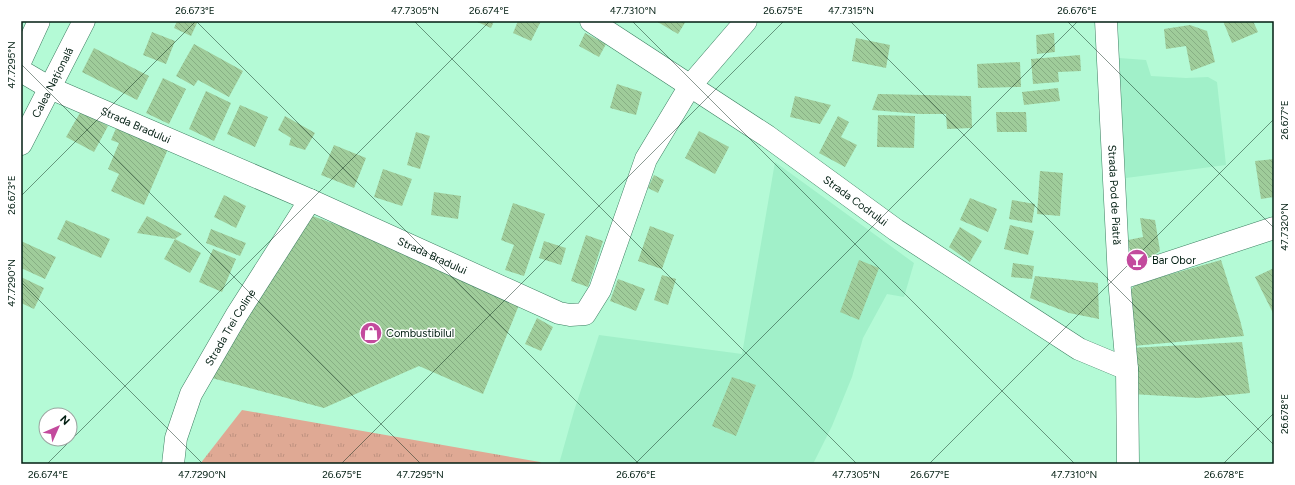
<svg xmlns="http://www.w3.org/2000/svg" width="1295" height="485" font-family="Figtree,sans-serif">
  <defs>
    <pattern id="grass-tufts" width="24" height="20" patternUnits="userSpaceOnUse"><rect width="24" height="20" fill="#dfa994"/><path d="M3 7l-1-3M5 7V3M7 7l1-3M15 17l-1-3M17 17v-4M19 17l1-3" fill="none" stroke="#be917f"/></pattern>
    <pattern id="building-back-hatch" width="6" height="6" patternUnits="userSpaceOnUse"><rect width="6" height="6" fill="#9fcc9a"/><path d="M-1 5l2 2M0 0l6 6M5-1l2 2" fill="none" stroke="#87af84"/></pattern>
  </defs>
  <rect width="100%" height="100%" fill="#b4fad6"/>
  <path fill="#a1f0c9" d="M1119,58L1146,60L1151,76L1186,78L1208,77L1217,82L1226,165L1126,178L1118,84Z
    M775,162L914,263L904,297L887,294L863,338L852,377L832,426L813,464H559L574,411L599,335L742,354Z"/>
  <path fill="url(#grass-tufts)" d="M242,410L540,462L543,464H200Z"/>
  <path fill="url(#building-back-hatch)" d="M177,21H198L191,36L174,28Z
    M475,21H494L491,28Z
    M518,21H541L531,41L513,33Z
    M656,21H686L678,34Z
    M1223,21H1253L1258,32L1232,43Z
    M1190,25L1207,31L1215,62L1191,71L1186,46L1166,49L1164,29Z
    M152,32L175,41L166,64L143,55Z
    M585,33L606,44L599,57L579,46Z
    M1054,33L1055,52L1037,54L1036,35Z
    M856,38L890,45L886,68L852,61Z
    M194,44L243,71L229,97L198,80L194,86L176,76Z
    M94,48L149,76L137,100L82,72Z
    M1080,55L1081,71L1058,72L1059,82L1033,84L1031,59Z
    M1020,62L1021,87L978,88L977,64Z
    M163,78L186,89L169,124L146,113Z
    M617,84L642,92L636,115L610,108Z
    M1058,88L1060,101L1024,105L1022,92Z
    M206,91L231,103L214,141L189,129Z
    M878,94L971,96L972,128L947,129L946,114H920L872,110Z
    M795,96L831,105L820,124L790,117Z
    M240,105L268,117L255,147L227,134Z
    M81,111L108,126L94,152L66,137Z
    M996,112H1026L1027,132H997Z
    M878,115L915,116L914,148L877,147Z
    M285,116L315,133L305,150L289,145L291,138L278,130Z
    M838,116L849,122L841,137L857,145L845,167L819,153Z
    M117,126L168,149L144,205L111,191L119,174L108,169L119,143L111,140Z
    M699,131L729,147L715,174L685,158Z
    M416,132L430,136L420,169L407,165Z
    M334,145L366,158L354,188L321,175Z
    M1274,159V197L1261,199L1255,161Z
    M383,169L412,179L402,206L374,197Z
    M1040,171L1063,173L1060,216L1037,214Z
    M654,175L664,180L658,193L648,188Z
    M434,192L461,196L458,219L431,215Z
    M224,195L246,206L236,228L214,217Z
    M970,198L997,209L988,232L960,220Z
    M1012,200L1035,204L1032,223L1009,219Z
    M513,203L545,214L524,276L505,270L514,245L501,240Z
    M307,214L360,233L521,300L483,394L419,366L324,408L208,377Z
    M147,216L182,234L175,239L201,253L190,273L164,259L175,239L137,233Z
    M1140,218L1155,220L1160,251L1146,261L1132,263L1128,240L1143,237Z
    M66,220L110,239L101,258L57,239Z
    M1010,225L1034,231L1028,255L1004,249Z
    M650,226L674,235L662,269L638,261Z
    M960,227L982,241L970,262L949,247Z
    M211,229L246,243L240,256L206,243Z
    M586,235L603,241L588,287L571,281Z
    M21,241L56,257L45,279L21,268Z
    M544,241L566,248L561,265L539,258Z
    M213,249L236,259L222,292L199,282Z
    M859,260L879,268L859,320L840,312Z
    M1221,260L1240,320L1244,336L1133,346L1129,292L1136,284Z
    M1013,263L1034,266L1032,279L1011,277Z
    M1274,268V315L1255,277Z
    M662,275L676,279L668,305L654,300Z
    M1035,276L1098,283L1099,319L1069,313L1030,298Z
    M21,277L44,288L34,309L21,303Z
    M618,279L645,289L636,311L610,301Z
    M537,318L553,327L541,351L525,344Z
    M1242,342L1250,393L1198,398L1132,394L1130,348Z
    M732,377L756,385L736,436L712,426Z"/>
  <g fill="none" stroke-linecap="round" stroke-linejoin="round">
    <g stroke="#3c7f61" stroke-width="23">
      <g id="minor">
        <path id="s1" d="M591,21L767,136L896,230L1079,349L1127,369"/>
        <path id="s2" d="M1106,21L1119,279L1127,369L1128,464"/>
        <path d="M21,60L39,21"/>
        <path id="s3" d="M21,71L50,88L310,200L559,313L570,315L585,314L600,290L646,159L690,86L746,21"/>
        <path d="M1119,279L1274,228"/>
        <path id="s4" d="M173,464L176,438L191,394L236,316L310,200"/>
      </g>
    </g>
    <g stroke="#3c7f61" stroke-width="23">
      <g id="major">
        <path id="s5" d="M21,144L84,21"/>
      </g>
    </g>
    <use href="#minor" stroke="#fff" stroke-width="22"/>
    <use href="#major" stroke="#fff" stroke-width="22"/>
  </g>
  <path fill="none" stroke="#021e12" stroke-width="1" stroke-opacity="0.45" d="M196,21L639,464M414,21L857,464M632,21L1075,464M850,21L1274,445M1067,21L1274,228M21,64L421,464M21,196L196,21M21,282L203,464M47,464L490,21M341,464L784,21M635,464L1078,21M929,464L1274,119M1223,464L1274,413"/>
  <defs>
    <g id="bar-disc" transform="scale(1.15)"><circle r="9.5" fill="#c34a9d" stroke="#fff"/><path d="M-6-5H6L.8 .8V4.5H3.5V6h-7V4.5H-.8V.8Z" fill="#fff"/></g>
    <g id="shop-disc" transform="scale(1.15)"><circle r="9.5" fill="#c34a9d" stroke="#fff"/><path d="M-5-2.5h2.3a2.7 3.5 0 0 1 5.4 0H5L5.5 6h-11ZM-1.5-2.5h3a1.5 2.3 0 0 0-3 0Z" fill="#fff"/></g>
  </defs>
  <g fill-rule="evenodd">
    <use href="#bar-disc" x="1137" y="260"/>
    <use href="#shop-disc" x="371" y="333"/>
  </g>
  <g text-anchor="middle" stroke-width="3" stroke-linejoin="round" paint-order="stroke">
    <g font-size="11" fill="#021e12" stroke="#fff">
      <text dy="4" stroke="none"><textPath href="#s5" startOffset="69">Calea Națională</textPath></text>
      <text dy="4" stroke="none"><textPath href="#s3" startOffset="127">Strada Bradului</textPath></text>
      <text dy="4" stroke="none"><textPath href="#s2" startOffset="174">Strada Pod de Piatră</textPath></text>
      <text dy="4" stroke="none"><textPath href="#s1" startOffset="320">Strada Codrului</textPath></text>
      <text dy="4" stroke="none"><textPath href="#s3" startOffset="451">Strada Bradului</textPath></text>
      <text dy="4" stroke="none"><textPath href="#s4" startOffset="150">Strada Trei Coline</textPath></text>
    </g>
    <g font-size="11" fill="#021e12" stroke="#fff" text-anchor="start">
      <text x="1152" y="264">Bar Obor</text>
      <text x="386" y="337">Combustibilul</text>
    </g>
  </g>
  <rect width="1295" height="485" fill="none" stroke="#ffffff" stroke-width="44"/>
  <g transform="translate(58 427) rotate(45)"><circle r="19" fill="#ffffff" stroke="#9aa5a0"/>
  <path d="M0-3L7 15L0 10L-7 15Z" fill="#c34a9d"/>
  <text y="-6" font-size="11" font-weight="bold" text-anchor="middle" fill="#021e12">N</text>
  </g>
  <rect x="22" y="22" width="1251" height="441" fill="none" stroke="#021e12" stroke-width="1.5"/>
  <g font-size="10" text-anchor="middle" fill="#021e12">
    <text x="195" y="14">26.673°E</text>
    <text x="415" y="14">47.7305°N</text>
    <text x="489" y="14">26.674°E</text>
    <text x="633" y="14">47.7310°N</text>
    <text x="783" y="14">26.675°E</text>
    <text x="851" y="14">47.7315°N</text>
    <text x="1077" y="14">26.676°E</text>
    <text transform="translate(11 65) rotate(-90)" y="4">47.7295°N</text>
    <text transform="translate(1284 120) rotate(-90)" y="4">26.677°E</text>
    <text transform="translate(11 195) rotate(-90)" y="4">26.673°E</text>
    <text transform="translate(1284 227) rotate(-90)" y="4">47.7320°N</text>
    <text transform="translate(11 283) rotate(-90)" y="4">47.7290°N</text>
    <text transform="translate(1284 414) rotate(-90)" y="4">26.678°E</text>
    <text x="48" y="478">26.674°E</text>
    <text x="202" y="478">47.7290°N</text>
    <text x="342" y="478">26.675°E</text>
    <text x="420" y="478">47.7295°N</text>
    <text x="636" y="478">26.676°E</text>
    <text x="856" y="478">47.7305°N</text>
    <text x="930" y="478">26.677°E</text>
    <text x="1074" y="478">47.7310°N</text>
    <text x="1224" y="478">26.678°E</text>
  </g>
</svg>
